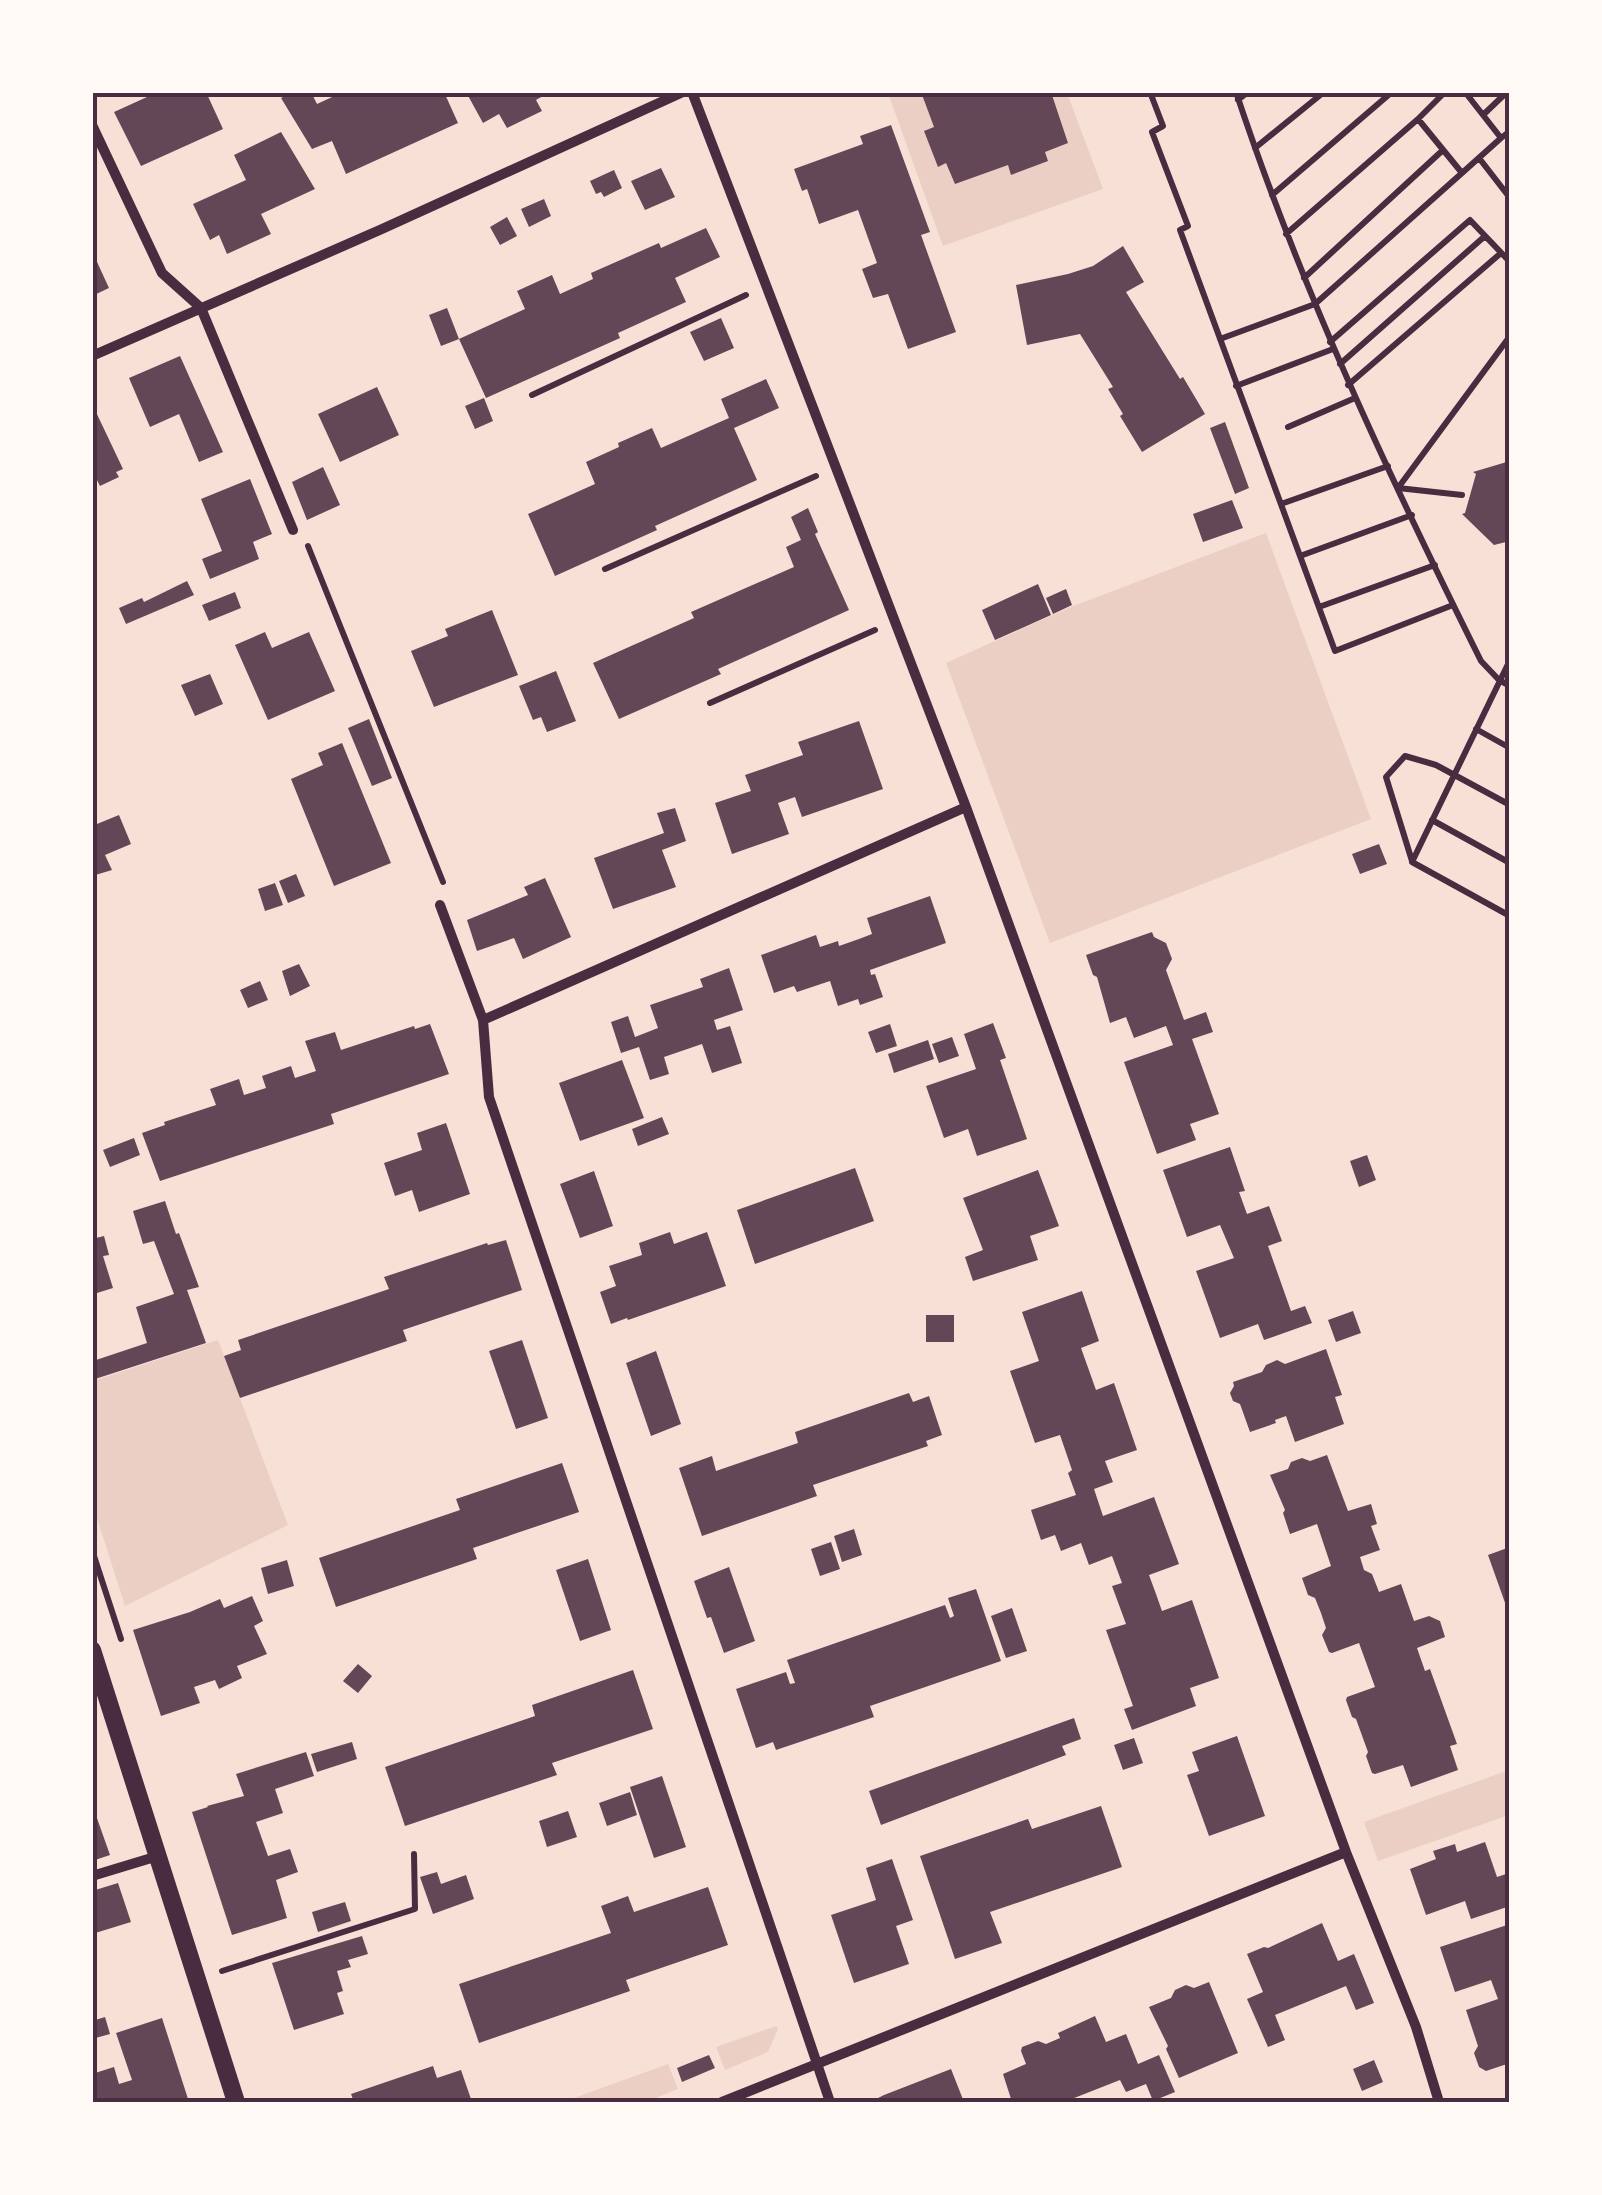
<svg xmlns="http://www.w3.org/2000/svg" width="1602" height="2195" font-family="'Source Sans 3',sans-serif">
  <rect width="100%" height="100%" fill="#f7e1d7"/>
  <path fill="#ebcfc5" d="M888,93H1067L1103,189L943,246Z
    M1266,533L1371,819L1050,943L946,663L1073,606Z
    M218,1340L288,1525L125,1606L93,1506V1381Z
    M1509,1770V1815L1378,1861L1364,1822Z
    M776,2026L778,2029L768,2052L725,2070L716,2047Z
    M668,2064L678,2089L646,2102H563Z"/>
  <path fill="#644757" d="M158,92H206L223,129L141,166L114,112Z
    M293,92H311L317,104L343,92H444L458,123L346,174L332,141L312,149L281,98Z
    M466,92H550L536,100L542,111L507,128L499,114L483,123Z
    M921,92H1051L1068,143L1045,152L1048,161L1011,175L1008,165L955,184L946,163L938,167L924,131L934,127Z
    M891,125L930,232L921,235L956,332L908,349L888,294L873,298L862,269L877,263L858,210L819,224L807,189L802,191L794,169L863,144L860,136Z
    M281,132L315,189L261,214L271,234L227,254L219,235L210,240L193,204L246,180L234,155Z
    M661,168L675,197L645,210L631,181Z
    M614,170L622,188L604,197L601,192L596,194L590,181Z
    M544,199L551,216L529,227L521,209Z
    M507,217L517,236L500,245L490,227Z
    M706,228L720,257L675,278L686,302L618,333L620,338L486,398L459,339L525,309L517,291L552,275L560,294L593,279L591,273L659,243L661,248Z
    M1123,246L1144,282L1126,292L1180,379L1183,377L1205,414L1142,452L1120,416L1123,414L1108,389L1113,387L1080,334L1027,345L1016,285L1068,274L1093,266Z
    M92,251L109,288L92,296Z
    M447,308L459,339L441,346L429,315Z
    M721,318L734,348L704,361L690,332Z
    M180,356L223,452L199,462L179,414L150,427L129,378Z
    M766,379L779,408L734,428L757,480L655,526L657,530L555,576L528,514L595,484L586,462L619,447L618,443L652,428L661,448L729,418L721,399Z
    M377,387L399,435L340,462L318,414Z
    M484,398L493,421L475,429L465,406Z
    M95,410L123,469L116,472L119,477L100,486L92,470V412Z
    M1225,422L1249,488L1235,494L1210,428Z
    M1510,461V541L1494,545L1462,514L1465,513L1476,474L1473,472Z
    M323,467L340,505L307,520L292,482Z
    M250,479L272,534L253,542L259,559L210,579L202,559L222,551L201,499Z
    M1232,500L1243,528L1203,542L1193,514Z
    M808,508L818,532L815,534L849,610L718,669L721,674L619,719L593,663L694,618L691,612L794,567L786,547L801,540L791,517Z
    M187,581L194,595L126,624L119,608L142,598L144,602Z
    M1038,584L1051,615L995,640L982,610Z
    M1066,589L1072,605L1053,614L1046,598Z
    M235,592L241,608L209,621L202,605Z
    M492,610L518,675L434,707L411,651L448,636L445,629Z
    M265,632L272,648L309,632L335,691L268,720L235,645Z
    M556,671L576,721L547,732L541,717L533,720L519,686Z
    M210,674L223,704L195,716L181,685Z
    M369,719L392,778L372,786L348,728Z
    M859,721L883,789L802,817L795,797L778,803L789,834L732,854L715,803L751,791L745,775L803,755L798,742Z
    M342,743L391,863L334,886L291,779L323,765L318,753Z
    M675,808L686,841L662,850L676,887L613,909L594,858L664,833L657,813Z
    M119,815L131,844L105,855L112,870L92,876V826Z
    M1379,844L1387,864L1360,874L1352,854Z
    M296,874L305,896L288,903L279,881Z
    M545,878L571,937L523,959L514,938L477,951L467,920L528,895L524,887Z
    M275,883L283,905L265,911L258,889Z
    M930,896L946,943L870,970L871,975L875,974L883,997L860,1005L858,999L838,1006L830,981L797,992L794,986L774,993L761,955L816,935L820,947L838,941L839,946L859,939L872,934L867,918Z
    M1152,932L1154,937L1166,943L1172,959L1166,970L1184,1020L1206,1012L1213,1032L1192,1039L1219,1114L1190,1124L1196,1140L1157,1154L1124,1062L1173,1045L1166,1026L1134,1038L1126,1017L1110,1023L1097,977L1093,975L1086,955Z
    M299,964L310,986L290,996L282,971Z
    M729,968L743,1010L714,1020L717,1030L730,1026L742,1063L712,1073L702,1044L664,1057L669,1074L650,1080L639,1047L621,1053L611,1022L628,1016L635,1037L658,1028L650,1005L703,987L700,979Z
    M260,981L268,1000L248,1008L240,990Z
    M993,1023L1006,1058L1000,1060L1027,1139L977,1156L968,1129L944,1138L926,1086L976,1069L964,1034Z
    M430,1024L449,1074L331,1114L334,1124L160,1181L142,1133L165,1125L164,1122L216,1105L210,1089L239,1079L244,1095L266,1088L262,1076L291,1066L295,1078L316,1071L305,1041L335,1032L341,1050L414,1026L415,1029Z
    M890,1024L897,1046L876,1053L868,1032Z
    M952,1037L959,1056L939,1063L932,1044Z
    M928,1040L934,1059L894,1073L888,1054Z
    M622,1060L644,1118L580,1141L559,1083Z
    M662,1117L669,1134L638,1146L632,1129Z
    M446,1123L470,1194L419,1212L412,1190L395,1196L384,1163L422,1150L417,1133Z
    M134,1138L140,1155L110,1167L103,1150Z
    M1230,1147L1245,1191L1239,1192L1247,1214L1269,1206L1282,1241L1268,1246L1291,1311L1305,1306L1312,1323L1264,1340L1258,1324L1220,1338L1196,1271L1234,1258L1220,1225L1187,1237L1163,1170Z
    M1367,1155L1376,1180L1359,1187L1350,1161Z
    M855,1168L874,1221L755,1264L737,1210Z
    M1038,1170L1059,1226L1030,1236L1038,1260L973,1281L965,1257L983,1250L963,1198Z
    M594,1171L613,1226L580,1238L560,1184Z
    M165,1201L176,1234L179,1233L199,1287L187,1290L206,1343L92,1380V1351L96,1360L147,1343L136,1307L174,1294L154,1241L143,1244L133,1211Z
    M670,1232L674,1244L707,1232L726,1286L628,1320L627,1318L611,1324L600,1292L616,1286L609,1266L642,1255L639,1243Z
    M104,1236L109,1255L103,1256L113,1288L97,1293L92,1279V1239Z
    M506,1240L522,1290L403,1330L407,1341L240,1398L224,1356L241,1350L238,1340L389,1289L384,1277L487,1243L488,1245Z
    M1082,1291L1099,1341L1081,1348L1096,1390L1114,1383L1137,1450L1105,1461L1113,1482L1094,1489L1103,1516L1154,1497L1179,1564L1149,1575L1156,1594L1162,1611L1192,1600L1219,1678L1190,1688L1196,1706L1132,1730L1124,1709L1133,1706L1106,1630L1126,1624L1112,1586L1122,1583L1112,1556L1089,1565L1081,1543L1061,1551L1055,1535L1041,1540L1031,1510L1076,1495L1068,1473L1072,1470L1060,1435L1035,1443L1010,1371L1039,1361L1022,1312Z
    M1353,1311L1361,1333L1336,1342L1328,1320Z
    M926,1315H954V1342H926Z
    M522,1340L548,1418L516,1429L489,1351Z
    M1326,1349L1342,1395L1335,1397L1344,1424L1295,1442L1286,1416L1275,1420L1276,1423L1250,1432L1240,1404L1233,1401L1230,1393L1234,1386L1233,1382L1262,1372L1266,1365L1277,1360L1285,1364Z
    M656,1351L681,1424L651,1436L626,1363Z
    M909,1393L913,1402L929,1396L942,1435L926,1441L928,1446L813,1485L817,1496L702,1536L679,1468L712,1456L716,1471L798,1443L795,1432Z
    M1327,1455L1348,1511L1371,1504L1377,1524L1371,1526L1380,1550L1360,1557L1364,1570L1372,1574L1379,1592L1401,1584L1414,1621L1429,1616L1440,1621L1445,1637L1417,1648L1425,1671L1430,1669L1457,1744L1450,1746L1458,1770L1411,1787L1403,1765L1375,1774L1372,1773L1366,1756L1368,1752L1356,1719L1352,1717L1346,1700L1347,1697L1375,1687L1359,1643L1332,1653L1329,1652L1322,1635L1326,1628L1321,1613L1315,1598L1308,1595L1302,1578L1331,1566L1317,1524L1290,1534L1283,1513L1285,1510L1270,1475L1288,1469L1291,1462L1302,1458L1310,1461Z
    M562,1463L579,1512L473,1548L477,1559L336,1607L319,1558L460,1510L456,1499Z
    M854,1529L862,1555L842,1562L834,1536Z
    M831,1542L840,1569L820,1576L811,1549Z
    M1510,1547V1613L1509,1614L1488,1555Z
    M588,1559L611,1630L580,1641L556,1570Z
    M287,1560L294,1586L268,1594L261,1568Z
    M729,1567L755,1641L724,1653L711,1617L707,1618L694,1581Z
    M976,1589L1001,1661L870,1706L874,1717L776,1750L773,1742L756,1748L736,1689L786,1672L790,1684L795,1683L787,1660L945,1605L950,1618L954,1616L948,1598Z
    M252,1596L263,1621L254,1626L267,1654L237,1666L242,1678L219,1689L215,1680L194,1687L200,1703L161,1716L133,1630L190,1612L220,1599L224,1608Z
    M1012,1608L1027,1651L1006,1658L991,1616Z
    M358,1664L372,1676L358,1693L343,1681Z
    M633,1670L653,1729L552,1763L557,1775L405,1826L385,1767L535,1716L532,1705Z
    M1074,1718L1081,1739L1062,1746L1066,1755L881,1825L869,1791Z
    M1237,1736L1265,1816L1209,1836L1187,1775L1199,1771L1192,1752Z
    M1134,1738L1143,1763L1123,1770L1114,1745Z
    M352,1742L357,1759L317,1772L311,1754Z
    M306,1752L314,1776L275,1789L283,1813L256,1822L268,1856L290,1849L298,1872L276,1880L287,1918L232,1935L192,1812L208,1807L207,1806L244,1796L236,1774Z
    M662,1776L686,1847L654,1858L630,1787Z
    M630,1792L637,1815L607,1826L599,1803Z
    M92,1804L110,1855L92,1861Z
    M1101,1806L1122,1867L990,1912L1002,1943L955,1959L920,1856L1028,1819L1032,1829Z
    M568,1811L577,1837L547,1847L539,1821Z
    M1485,1842L1497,1877L1506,1874L1510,1885V1906L1471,1919L1465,1901L1426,1915L1410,1869L1436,1859L1433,1851L1455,1844L1457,1852Z
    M892,1859L913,1920L896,1926L909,1964L854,1983L831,1915L876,1900L866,1868Z
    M437,1872L441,1884L466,1875L474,1899L433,1914L420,1877Z
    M118,1883L131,1922L92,1934V1891Z
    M708,1887L728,1945L626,1980L630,1991L479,2043L459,1984L611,1933L601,1906L628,1896L634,1912Z
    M345,1902L351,1921L318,1932L312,1912Z
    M1322,1923L1338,1961L1354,1954L1374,2003L1356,2010L1346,1986L1275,2015L1285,2040L1268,2047L1247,1999L1263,1992L1247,1954L1264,1947L1268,1948Z
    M1510,1924V2063L1486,2071L1479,2067L1474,2053L1478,2046L1466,2010L1498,1999L1491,1980L1455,1992L1440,1947Z
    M362,1936L368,1954L348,1960L351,1967L337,1971L343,1991L337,1993L344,2014L294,2030L272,1963Z
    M1209,1982L1238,2053L1179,2078L1166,2049L1168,2046L1149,2007L1171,1998L1175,1990L1186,1985L1194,1988Z
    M1095,2016L1106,2042L1126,2034L1138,2064L1159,2055L1175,2092L1153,2101L1146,2084L1126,2092L1120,2080L1064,2102H1012L1003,2074L1026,2064L1021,2051L1022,2047L1038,2041L1046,2044L1060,2038L1058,2033Z
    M105,2017L110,2034L92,2039V2021Z
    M162,2018L189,2102H139L138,2100L129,2102H92V2074L114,2067L119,2084L132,2080L116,2033Z
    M709,2055L715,2068L682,2082L677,2068Z
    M1374,2060L1383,2082L1362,2091L1353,2069Z
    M433,2066L437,2078L461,2070L472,2102H354L351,2094Z
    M951,2069L964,2102H870L884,2095Z"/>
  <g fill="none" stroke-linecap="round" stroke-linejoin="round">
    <path stroke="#4a2c40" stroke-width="6" d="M1150,92L1163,126L1152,132L1188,226L1180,230L1335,651L1453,605
      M1236,92C1301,289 1389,476 1481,661L1499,680L1510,686
      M1445,92L1418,119L1462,173L1501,138L1465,92
      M1238,100L1248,92
      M1483,115L1507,92
      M1501,138L1510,131
      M1255,148L1324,92
      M1479,158L1510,198
      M1272,195L1392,92
      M1286,234L1418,119
      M1304,278L1443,150
      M1220,339L1315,304L1462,173
      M1330,342L1470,220L1510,262
      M1340,364L1485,236
      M1348,385L1501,253
      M1236,386L1333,349
      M532,395L746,295
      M1288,427L1355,398
      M1462,495L1398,488L1510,336
      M1281,504L1388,466
      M308,546L443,882
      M1300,556L1412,515
      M605,569L816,476
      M1319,607L1435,565
      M1510,660L1412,862L1510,916
      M710,703L875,630
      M1476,729L1510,748
      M1432,820L1510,863
      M1412,861L1386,777L1405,756L1436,765L1510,805
      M92,1550L121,1639
      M222,1971L415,1909L414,1854"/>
    <path stroke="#4a2c40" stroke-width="10" d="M692,92L966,807L1346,1852L1416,2027L1439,2102
      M92,125L162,273L201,308L293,530
      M92,356L382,229L683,92
      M440,905L483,1020
      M92,1876L158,1856
      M722,2102L1346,1852
      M830,2102L489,1097L483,1020L966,807"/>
    <path stroke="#4a2c40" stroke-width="18" d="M92,1650L236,2102"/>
  </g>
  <rect width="1602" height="2195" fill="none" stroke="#fffaf5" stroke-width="190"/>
  <rect x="95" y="95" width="1412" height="2005" fill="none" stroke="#4a2c40" stroke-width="4"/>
</svg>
